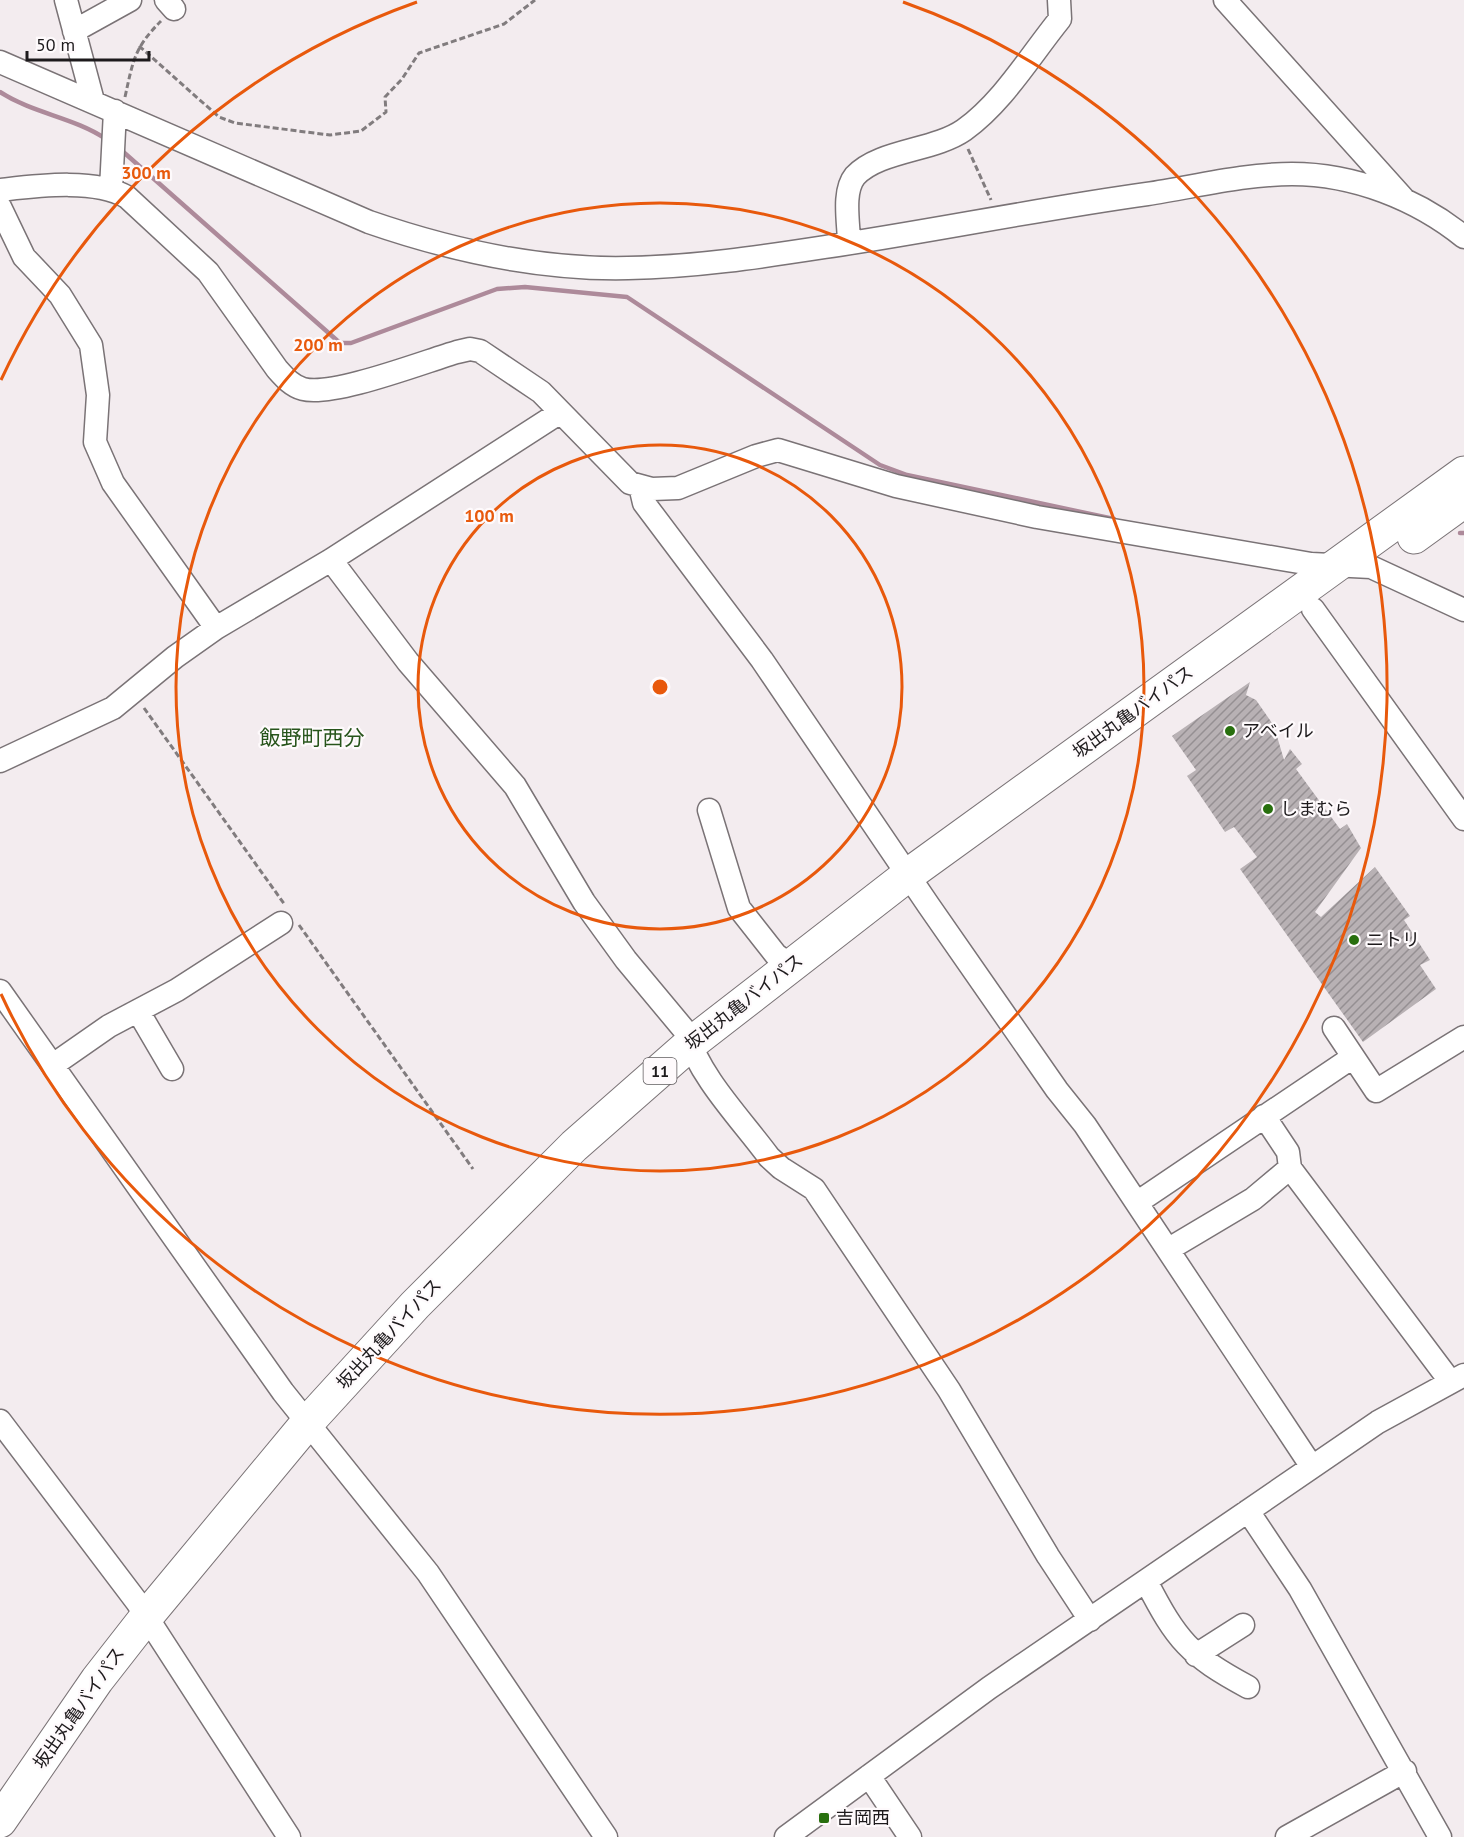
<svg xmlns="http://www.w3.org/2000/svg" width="1464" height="1837" font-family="'PT Sans','Noto Sans JP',sans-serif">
  <defs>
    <pattern id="building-hatch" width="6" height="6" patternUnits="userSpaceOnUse" patternTransform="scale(1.5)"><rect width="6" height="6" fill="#b8b1b4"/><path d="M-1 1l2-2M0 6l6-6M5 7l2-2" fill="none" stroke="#958f92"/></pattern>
  </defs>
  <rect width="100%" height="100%" fill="#f3ecef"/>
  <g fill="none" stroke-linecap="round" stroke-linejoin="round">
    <path stroke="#ad8a9a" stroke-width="4.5" d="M0,92C34,114 73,117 106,139
      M120,149L340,343H351L497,289L525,287L627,297L880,465L907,475L1114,519
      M1460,533H1464"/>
  </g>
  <path fill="url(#building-hatch)" d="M1250,682L1246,695L1256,700L1274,726L1284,760L1290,749L1302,764L1296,769L1340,829L1347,824L1361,848L1315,912L1321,917L1375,867L1410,916L1404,920L1430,960L1420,965L1436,989L1363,1042L1240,869L1257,857L1234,827L1225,832L1187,776L1196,770L1172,736Z"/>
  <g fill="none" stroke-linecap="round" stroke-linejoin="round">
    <g stroke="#7a7376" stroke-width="25">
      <path id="minor" d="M66,0L93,101
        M166,0L174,9
        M1225,0L1403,198
        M74,31L130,0
        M0,62L369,222C453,251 539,270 628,268C694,267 760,257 825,247C932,231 1039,209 1147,194C1194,187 1244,174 1292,174C1354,174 1417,199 1464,237
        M111,189L115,111
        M0,190C36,186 95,178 127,197L208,272L277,369C285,378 292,386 303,389C333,397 423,362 457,352L470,349L480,351L541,392L630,483L652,489L678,488L756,456L778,450L896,486L1037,517L1311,564L1371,567L1464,610
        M0,207L24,257L60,295L91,345L98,395L95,442L113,483L216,628
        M849,243C849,224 842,192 855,176C879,150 934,151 964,130C1003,102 1030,56 1060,19L1059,0
        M640,486L644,503L762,660L929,906L1057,1090L1085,1125L1312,1467
        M331,560L408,662L515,786L584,902L626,960L686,1032C700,1078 741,1119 769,1157L781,1168L814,1189L949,1390L1048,1556L1090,1620
        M1313,609L1464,819
        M0,761L113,708L175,657L216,628L331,560L559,413
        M709,810L739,908L776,955L790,965
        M0,991L283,1392L428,1573L606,1837
        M138,1011L172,1069
        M1334,1028L1376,1091L1464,1037
        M53,1065L109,1026L177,990L281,923
        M1264,1116L1288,1152L1290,1168
        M1138,1202L1353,1057
        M1169,1249L1253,1199L1290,1168L1450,1381
        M0,1421L137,1602L289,1837
        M1248,1511L1300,1589L1440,1837
        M1146,1581C1177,1641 1189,1655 1248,1687
        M1196,1655L1243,1625
        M869,1776L910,1837
        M786,1837L989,1688L1248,1511L1378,1422L1464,1375
        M1287,1837L1405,1771"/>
    </g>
    <g stroke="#7a7376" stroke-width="35">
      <path id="highway" d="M1414,537L1464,501
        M0,1821L97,1680L147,1616L308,1422L415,1305L574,1146L689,1045L908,875L1464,473"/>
    </g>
    <path stroke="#817c7e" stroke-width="3" stroke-dasharray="6 3" stroke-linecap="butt" d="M139,46L219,117L235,123L330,135L361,131L386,112L385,97L402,79L419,53L504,24L535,0
      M125,97C133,61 134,48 161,21
      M968,149L991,200
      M144,708L285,905
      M299,925L473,1169"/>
    <use href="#minor" stroke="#fff" stroke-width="22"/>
    <use href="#highway" stroke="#fff" stroke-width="33"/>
  </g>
  <g fill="none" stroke="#e8590c" stroke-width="3">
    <circle cx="660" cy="687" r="242"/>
    <circle cx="660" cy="687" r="484"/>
    <path d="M1 380A727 727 0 0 1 417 2M903 2A727 727 0 1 1 1 994"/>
  </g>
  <g fill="#286f0e" stroke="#fefafc" stroke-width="2">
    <circle cx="1230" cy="731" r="6"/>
    <circle cx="1268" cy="809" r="6"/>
    <circle cx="1354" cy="940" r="6"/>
    <rect x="818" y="1812" width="12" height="12" rx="3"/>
  </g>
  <g text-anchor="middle" stroke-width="4.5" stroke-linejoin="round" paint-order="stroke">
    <rect fill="#fefafc" stroke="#605d5f" stroke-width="1.5" x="643.5" y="1058" width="33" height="26" rx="4.5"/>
    <g font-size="16" font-weight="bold" fill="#1d1a1c">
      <text x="660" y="1077">11</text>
    </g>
    <g font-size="18" fill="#1d1a1c" stroke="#fefafc">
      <text transform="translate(1133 712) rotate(-36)" y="6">坂出丸亀バイパス</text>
      <text transform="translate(744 1002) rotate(-38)" y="6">坂出丸亀バイパス</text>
      <text transform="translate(389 1334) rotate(-47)" y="6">坂出丸亀バイパス</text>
      <text transform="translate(79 1708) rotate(-55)" y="6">坂出丸亀バイパス</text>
    </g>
    <g font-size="18" fill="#1d1a1c" stroke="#fefafc" text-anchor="start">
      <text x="1242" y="737">アベイル</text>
      <text x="1280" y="815">しまむら</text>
      <text x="1366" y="946">ニトリ</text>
      <text x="836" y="1824">吉岡西</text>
    </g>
    <g font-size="21" fill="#27541b" stroke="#fefafc">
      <text x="312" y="745">飯野町西分</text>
    </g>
  </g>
  <circle cx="660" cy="687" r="9" fill="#e8590c" stroke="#fefafc" stroke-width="3"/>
  <g font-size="18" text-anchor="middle" font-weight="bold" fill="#e8590c" stroke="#fefafc" stroke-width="4.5" stroke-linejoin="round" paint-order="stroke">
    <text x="146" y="179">300 m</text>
    <text x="318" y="351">200 m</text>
    <text x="489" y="522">100 m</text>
  </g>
  <path d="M27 51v9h122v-9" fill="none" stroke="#1d1a1c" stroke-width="3"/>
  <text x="36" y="51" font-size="18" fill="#1d1a1c" stroke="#fefafc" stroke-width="4.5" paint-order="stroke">50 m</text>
</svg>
